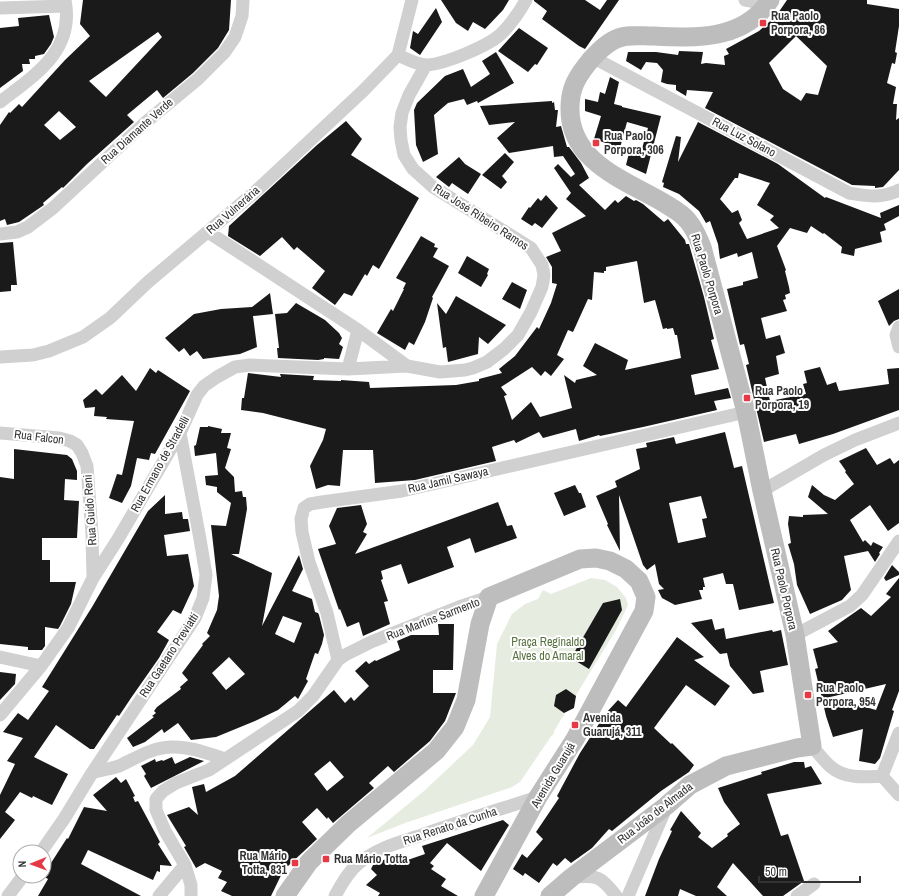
<svg xmlns="http://www.w3.org/2000/svg" width="899" height="896" font-family="'Archivo Narrow',sans-serif">
  <rect width="100%" height="100%" fill="#fff"/>
  <path fill="#e6ecdf" d="M591,578L605,580L617,587L626,598L628,605L616,630L554,731V734L552,735L520,782L512,787L405,823L367,838L424,791L473,745L490,717L497,644L512,614L525,604L538,599L543,590L551,594Z"/>
  <path fill="#1a1a1a" fill-rule="evenodd" d="M83,0H231L229,30L218,48L193,73L163,98L157,90L127,115L134,122L87,164L63,188L62,187L43,203L44,205L19,222L7,225L5,219L0,221V125L9,112L10,113L19,104L22,107L65,60L90,36L80,24ZM158,32L162,37L106,97L89,81ZM59,111L76,127L60,140L44,125Z
    M441,0H509L503,10L485,29L473,22L468,31L456,23Z
    M534,0H585L600,10L607,0H619L585,49L579,46L542,19L547,11L534,1Z
    M787,0H867V4L899,9V26L895,52L897,53L895,64L892,63L887,83L896,87L893,104H897L896,120L899,118V170L883,187L875,188V186L852,185L705,108L713,92L687,90L686,96L676,90V85L667,84L661,82L663,70L657,63L646,62L641,70L626,61L628,52H656L678,55L679,51L703,52L701,64L706,63L725,65L724,56L729,54L726,49L759,31L776,16ZM796,36L827,66L818,95L806,93L801,101L783,89L769,63Z
    M436,8L442,22L420,55L410,48L413,31L418,34Z
    M49,15L54,37L51,44L44,54L35,56V59H29L30,64H22L23,71L0,88V28L19,26L18,18Z
    M519,28L548,48L537,65L535,64L528,72L498,51Z
    M496,52L514,83L478,103L477,101L467,105L464,99L448,103L434,115L438,154L423,162L416,145L414,110L417,103L445,76L463,69L471,87L490,74L482,61Z
    M610,77L619,82L614,104L622,106V107L661,116L646,174L626,165L630,149L641,152L648,128L627,122L620,148L594,139L601,116L585,111V99L598,102L600,92L605,94Z
    M552,101V103L554,102L555,110H558L556,127L561,126L567,147H569L581,163L589,178L579,185L605,210L615,200L618,203L626,196L634,201L636,200L643,204L664,222L668,219L685,240L686,244H689L704,297L714,339L711,340L719,369L691,375L695,395L728,388L731,398L714,401L717,410L643,427L600,436L599,435L579,441L576,429L543,438L539,432L516,443L514,440L492,447L496,461L415,480L375,483L373,450H343L340,486L328,485L316,489L310,466L323,440L326,429L263,413L241,410L242,398H244L248,373L281,377L280,374L314,376L313,380L341,381V380L369,382L370,388L456,385L479,381V379L502,373L499,369L515,356L537,327L539,329L551,303L557,284L552,283V267L546,257L561,251L552,233L586,216L566,199L571,193L554,168L558,164L571,177L575,174L563,156L554,157L553,146L509,153L497,138L515,122L489,125L480,106ZM637,261L644,303L655,300L663,329L667,328V329L673,328L675,335H677L681,358L625,370L628,360L595,343L583,366L597,375L576,380L575,383L564,375L572,408L540,417L531,402L512,420L504,396L507,395L501,387L532,367L541,376L545,371L551,376L564,359L557,355L568,330L573,332L588,299L592,300L594,272L604,273V271H606V267Z
    M346,121L362,139L351,155L419,198L379,269L373,265L367,276L365,274L352,296L344,293L335,305L312,288L325,271L297,247L294,250L282,237L260,256L228,236L229,226L317,145Z
    M698,122L778,164L825,198L826,197L881,218L880,213L899,205V216L884,224L886,230L880,232L882,242L855,249L854,256L841,253L842,247L824,233L823,234L811,226L807,233L790,228L777,246L786,270L785,271L789,287L790,293L785,295L786,299L783,300L787,311L761,318L766,339L780,335L785,353L776,356L779,374L765,378L770,401L806,394L803,384L807,383L804,371L820,367L827,385L836,382L839,391L889,384L887,369L899,368V410L833,434L799,444L796,434L764,442L746,365L749,364L744,344L740,345L727,289L743,285V282L758,278L752,252L738,257L737,253L720,259L718,244L710,221L706,223L699,211L679,194L663,187L664,183L662,182L676,136L681,137L678,162ZM739,173L770,183L757,205L774,216L770,220L779,228L747,239L739,223L742,220L738,210L732,213L720,199L735,178H738Z
    M505,153L514,162L502,176L507,182L501,189L482,175Z
    M459,157L465,164L481,174L468,194L452,183L449,187L436,177Z
    M546,195L558,208L542,228L535,223L532,226L521,219L529,207L530,208L538,198L541,201Z
    M421,236L435,244L434,247L438,248L433,257L449,266L432,297L433,298L425,322L414,345L409,342L405,350L377,333L391,309L393,311L404,289H403L406,283L396,278Z
    M13,242L17,285H11V291L0,292V243Z
    M467,256L489,269L487,274L488,275L481,287L458,273Z
    M512,282L527,290L520,309L502,299Z
    M899,289V319L894,321L889,326L878,301Z
    M270,293L273,314L253,316L257,347L240,354L203,359L197,351L190,356L184,348L179,352L165,338L194,314L221,309L252,307Z
    M456,296L506,325L488,344L479,337L478,354L448,362L446,347L443,348L437,303L446,314Z
    M296,303L325,320L339,333L342,338L339,344L343,347L339,359L324,358V359L318,360L278,358L277,348H279L275,314L287,313Z
    M150,368L156,373L158,370L190,391L155,454L151,453L149,460L137,458L131,486L122,503L109,498L117,474L122,475L134,421L106,419L107,417L94,416L95,407L85,408L83,400L96,389L102,395L122,375L136,391Z
    M208,426L222,429L221,433H231L227,448L231,449L225,468L234,477L235,492L242,491L243,497H246L247,509L239,554H231L272,573L262,626L299,555L303,569L292,591L312,599L315,612L318,613L319,615L324,635L322,644L318,654L315,653L306,679L308,681L298,699L295,696L278,710L255,721L216,737L191,740L178,723L164,733L162,729L145,742L133,747L127,738L154,717L152,716L156,713L154,711L157,707L181,689L180,687L188,680L182,673L203,645L202,644L210,636L207,633L217,610L219,596L211,525L226,526L231,503L217,492V487L206,485L205,476L218,475L216,453L195,456L194,446L196,445L200,427H208ZM283,616L302,623L294,643L275,634ZM229,657L245,674L226,690L212,673Z
    M725,432L734,468L742,466L774,603L739,610L733,584H726L723,573L703,578L705,587H703V590H699L702,599L675,605L662,598L658,590L664,589L659,584L655,564L647,570L643,565L619,495L620,551L607,525L608,524L596,496L617,487L615,481L640,469L636,449L647,447L646,443L674,437L676,444ZM701,496L707,518L702,519L706,537L678,543L669,503Z
    M866,448L877,465L890,458L894,464L899,460V523L888,531L870,505L850,520L863,542L865,540L871,546L873,542L883,547L879,553L880,554L875,562L868,551L844,556L851,590L842,600L810,614L797,585L794,564L788,544L791,543L788,524L789,516L803,517V515L828,514L808,497L812,485L824,495L835,500L854,484L845,472L846,471L839,461Z
    M14,449L67,455L72,459L77,471V480L65,479L64,500L79,501L77,538H42V560H50V582H76L71,604L60,626L58,629L45,627V646L42,650H28V647L0,644V477L14,479Z
    M575,485L579,493H581L586,507L564,516L554,493Z
    M165,495V514L182,512L183,519H188L190,531L164,535L167,556L188,554L194,586L181,614L173,610L157,632L169,640L159,658L131,698L119,716L117,715L94,749H90L56,725L34,757L68,774L52,805L33,796L32,798L20,792L5,812L15,820L0,839V795L15,764L7,761L23,738L3,732L18,713L28,720L49,691L42,687L92,607L148,511Z
    M498,502L507,526L512,525L517,538L475,553L470,538L447,547L454,567L408,584L401,564L381,571L383,579L381,580L388,601L384,602L390,624L363,636L359,622L347,627L340,609L339,610L318,549L336,544L329,526L337,508L361,505L367,524L363,532L367,534L355,554Z
    M892,565L899,572V575L886,581L884,578Z
    M899,578V691L892,710L894,711L880,758L875,764L859,761L863,729L833,737L826,716L815,669L818,668L813,649L838,642L828,631L861,608L871,616L891,597L886,594ZM886,684L876,710L830,697Z
    M620,599L622,610L589,669L571,658L603,603Z
    M712,619L715,630L724,628L726,639L772,630L773,632L781,630L788,665L760,671L764,692L753,694L730,666L727,653L720,654L691,623Z
    M438,624H454L453,670H433V693H456L445,721L430,741L394,772L388,766L369,783L374,788L333,823L328,817L327,819L317,808L302,822L317,839L288,866L286,865L271,896H232L221,891L227,882L218,878L222,871L205,863L196,868L184,847L186,846L167,815L189,807L198,815L192,787L204,784L206,792L235,776L334,690L345,703L351,697L354,701L369,686L355,671L366,661L369,664L375,660L376,661L400,650L397,641L411,635H439ZM330,761L344,777L327,791L314,774Z
    M677,637L704,657L694,660L730,686L715,706L686,685L654,728L671,744L672,743L694,765L689,772L661,791L612,831L609,829L592,848L571,863L565,858L557,866L553,863L539,883L525,873L523,876L513,869L522,854L527,858L543,839L536,832L559,798L557,796L580,753L606,713L618,700L626,707Z
    M0,672L16,674L15,684L0,700Z
    M566,689L576,696L574,708L564,713L554,706L556,695Z
    M172,757L175,764L190,757L204,761L151,788L144,776L146,774L141,766L155,759L156,762L162,760L163,761Z
    M794,762H804L805,768L811,766L822,784L767,794L781,836L788,834L804,881L783,896H763L733,863L717,887L727,896H696L680,889L678,896H645L659,859L672,831L670,830L681,811L701,833L698,837L712,848L728,836L727,834L740,824L724,802L718,788L762,774L761,772Z
    M116,777L121,783L126,779L135,796L133,797L135,802L138,801L160,842L158,844L172,866L160,865V872L157,871L153,880L88,850L81,864L141,896H38L48,879L43,876L44,874L67,838L68,839L84,807L107,811L93,795Z
    M503,820L509,825L481,871L447,843L430,863L434,866L431,869L446,879L441,886L458,896H378L380,893L366,885L377,875L371,869L374,863L396,856L399,863L425,854L422,846Z"/>
  <g fill="none" stroke-linecap="round" stroke-linejoin="round">
    <path stroke="#d0d0d0" stroke-width="13" d="M745,0L767,4
      M0,8L66,6
      M398,55C407,59 417,65 427,65C445,64 488,46 501,34C511,24 519,13 526,0
      M592,57L849,193C867,196 882,199 899,190
      M0,102C35,75 75,51 65,0
      M208,232L358,330L407,366L440,372L465,370L473,368L487,362L504,349L518,335L531,312L542,287L544,275L542,265L531,248L433,187L413,169L404,155L401,140L400,127L402,113L409,95L426,65
      M0,234L17,232L28,227L53,208L146,122L198,79L224,53L235,37L242,16L243,0
      M899,327L896,335L899,347
      M0,357L33,355L49,351L83,337L110,318L148,282L256,191L363,91L398,55L412,0
      M348,369L358,330
      M0,433L59,438L70,441L77,445L82,453L87,466L92,534L93,578
      M762,491L824,455L855,440L899,423
      M795,635L850,606L862,595L899,541
      M0,657L41,666
      M338,660L327,613L309,562L302,532L301,519L304,508L310,504L322,502L402,491L746,412
      M0,715L41,666L68,628L93,578L118,539L180,433L197,395L204,386L217,377L235,367L250,365L348,369L407,366
      M812,746C818,753 824,761 831,767C845,779 865,777 882,776
      M92,773C101,770 110,769 119,766C136,758 151,748 171,747C189,746 207,753 225,759
      M882,776L899,733
      M882,776L899,795
      M41,852L64,819L92,773L195,618L203,598L206,575L200,539L180,433
      M572,877C597,875 601,876 616,896
      M8,896L23,876
      M159,896L185,865
      M191,896V885L185,865L165,831L156,810V799L163,791L176,783L209,770L298,711L313,696L338,660L345,655L371,642L459,607L489,597
      M335,896C341,885 348,872 358,864C375,849 397,843 419,836C458,822 498,810 538,797
      M628,896L666,808
      M797,896L814,884"/>
    <path stroke="#bdbdbd" stroke-width="19" d="M285,896L309,862L348,824L436,751L455,727L466,700L480,624L489,597L580,559L596,558L610,561L626,569L639,581L646,597L644,611L575,739L538,797L484,896
      M550,896L572,877L666,806L690,785L726,766L797,748L812,746L795,635L762,491L746,412L702,247C698,238 695,229 688,221C682,213 672,208 664,203C625,180 569,162 570,108C570,91 575,80 585,67C592,57 605,44 616,39C627,34 641,36 652,36C694,38 744,41 770,0"/>
  </g>
  <g fill="#e63946" stroke="#fff" stroke-width="1.5">
    <rect x="759" y="19" width="8" height="8" rx="2"/>
    <rect x="592" y="139" width="8" height="8" rx="2"/>
    <rect x="743" y="394" width="8" height="8" rx="2"/>
    <rect x="804" y="691" width="8" height="8" rx="2"/>
    <rect x="571" y="721" width="8" height="8" rx="2"/>
    <rect x="322" y="855" width="8" height="8" rx="2"/>
    <rect x="291" y="859" width="8" height="8" rx="2"/>
  </g>
  <g text-anchor="middle" stroke-width="4" stroke-linejoin="round" paint-order="stroke">
    <g font-size="12" font-weight="bold" fill="#333" stroke="#fff" text-anchor="start">
      <text x="771" y="20">Rua Paolo<tspan x="771" dy="14">Porpora, 86</tspan></text>
      <text x="604" y="140">Rua Paolo<tspan x="604" dy="14">Porpora, 306</tspan></text>
      <text x="755" y="395">Rua Paolo<tspan x="755" dy="14">Porpora, 19</tspan></text>
      <text x="816" y="692">Rua Paolo<tspan x="816" dy="14">Porpora, 954</tspan></text>
      <text x="583" y="722">Avenida<tspan x="583" dy="14">Guarujá, 311</tspan></text>
      <text x="287" y="860" text-anchor="end">Rua Mário<tspan x="287" dy="14">Totta, 831</tspan></text>
      <text x="334" y="863">Rua Mário Totta</text>
    </g>
    <g font-size="12" fill="#333" stroke="#fff">
      <text transform="translate(137 131) rotate(-42)" y="4">Rua Diamante Verde</text>
      <text transform="translate(744 137) rotate(28)" y="4">Rua Luz Solano</text>
      <text transform="translate(233 210) rotate(-41)" y="4">Rua Vulnerária</text>
      <text transform="translate(481 217) rotate(33)" y="4">Rua José Ribeiro Ramos</text>
      <text transform="translate(707 274) rotate(73)" y="4">Rua Paolo Porpora</text>
      <text transform="translate(39 437) rotate(7)" y="4">Rua Falcon</text>
      <text transform="translate(160 464) rotate(-61)" y="4">Rua Ermano de Stradelli</text>
      <text transform="translate(448 480) rotate(-13)" y="4">Rua Jamil Sawaya</text>
      <text transform="translate(90 510) rotate(-94)" y="4">Rua Guido Reni</text>
      <text transform="translate(784 589) rotate(77)" y="4">Rua Paolo Porpora</text>
      <text transform="translate(433 619) rotate(-21)" y="4">Rua Martins Sarmento</text>
      <text transform="translate(169 655) rotate(-57)" y="4">Rua Gaetano Previatti</text>
      <text transform="translate(553 775) rotate(-59)" y="4">Avenida Guarujá</text>
      <text transform="translate(655 813) rotate(-38)" y="4">Rua João de Almada</text>
      <text transform="translate(450 826) rotate(-18)" y="4">Rua Renato da Cunha</text>
    </g>
    <g font-size="12" fill="#56703f" stroke="#fff">
      <text x="548" y="646">Praça Reginaldo<tspan x="548" dy="14">Alves do Amaral</tspan></text>
    </g>
  </g>
  <g transform="translate(32 864) rotate(269)"><circle r="19" fill="#ffffff" stroke="#adadad"/>
  <path d="M0-3L7 15L0 10L-7 15Z" fill="#e63946"/>
  <text y="-6" font-size="11" font-weight="bold" text-anchor="middle" fill="#333333">N</text>
  </g>
  <path d="M759 876v6h101v-6" fill="none" stroke="#333333" stroke-width="2"/>
  <text x="765" y="876" font-size="12" fill="#333333" stroke="#ffffff" stroke-width="3" paint-order="stroke">50 m</text>
</svg>
